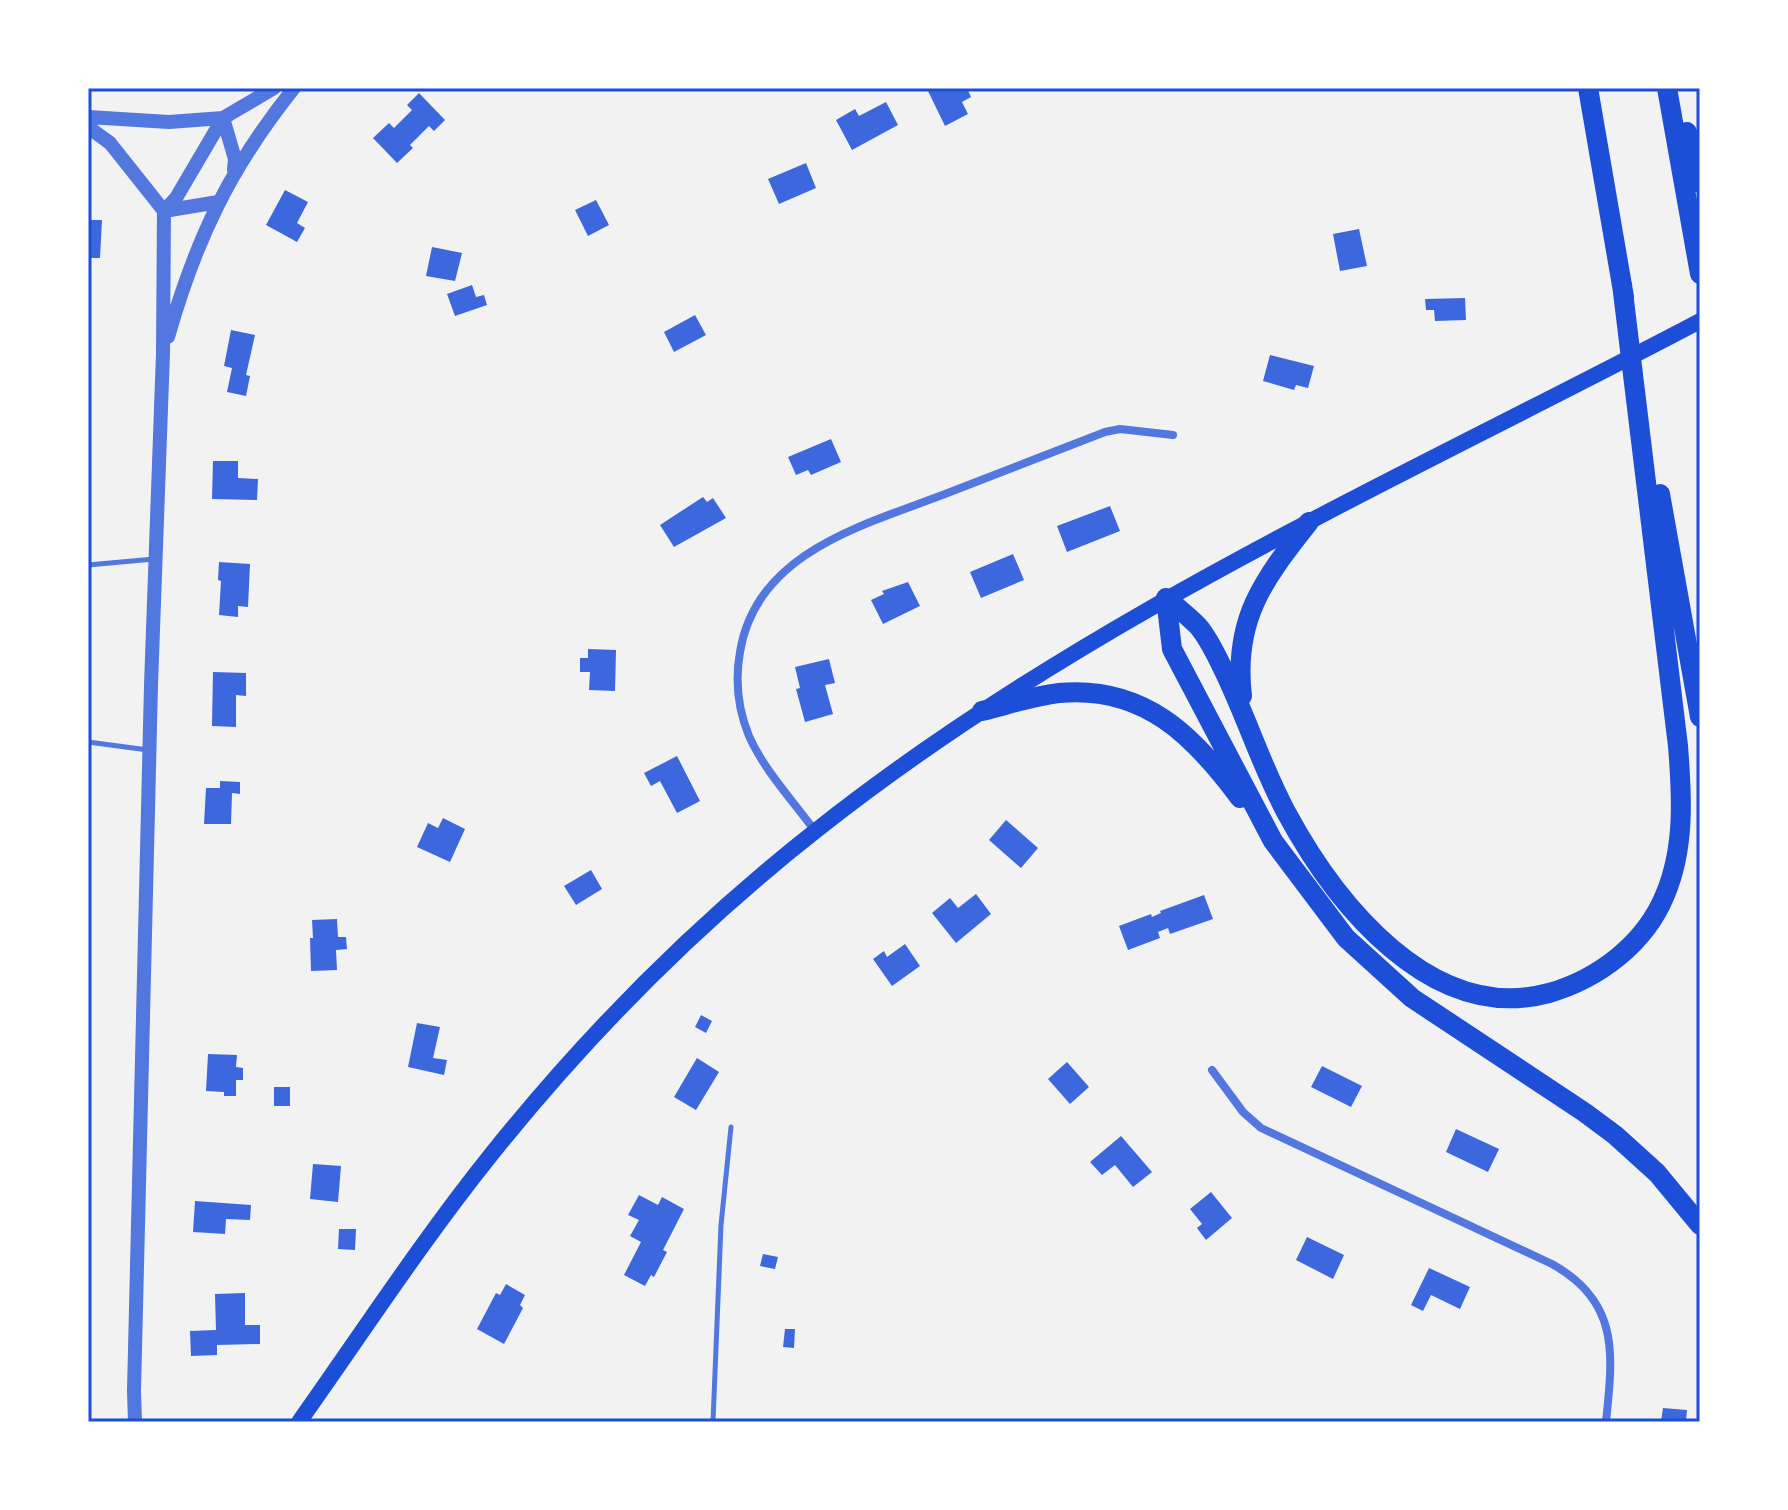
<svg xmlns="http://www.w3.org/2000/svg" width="1788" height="1510" font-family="Quicksand,sans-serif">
  <rect width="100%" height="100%" fill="#f2f2f2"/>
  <path fill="#3d67dc" d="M934,88H967L971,97L962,102L968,114L945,126L928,91Z
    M419,93L445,120L434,131L429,126L410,145L413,148L397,163L373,138L389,123L394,128L412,110L407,105Z
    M886,102L898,125L852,150L836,120L855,109L859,116Z
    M806,163L816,188L779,204L768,179Z
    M285,190L308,202L297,223L305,228L297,242L266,225Z
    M596,200L609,225L588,236L575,210Z
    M88,220H102L100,258H88Z
    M1359,229L1367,266L1340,271L1333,234Z
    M432,247L462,253L455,281L426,276Z
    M472,285L476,297L484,295L487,305L455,316L447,294Z
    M1465,298L1466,320L1435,321L1434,310H1426L1425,299Z
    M695,315L706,335L674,352L664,332Z
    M231,330L255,335L246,375L250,376L246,396L227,392L232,368L224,366Z
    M1270,355L1314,366L1308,388L1296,385L1294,390L1263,381Z
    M831,439L841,462L811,475L808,470L796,475L788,457Z
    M213,461H238V478L258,479L257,500L212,499Z
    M703,497L707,502L713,498L726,518L674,547L660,525Z
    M1110,506L1120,531L1067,552L1057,526Z
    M1013,554L1024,580L981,598L970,572Z
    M219,562L250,564L248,607L238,606V617L219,615L221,581L218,580Z
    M908,582L920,606L883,624L871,600L884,594L882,591Z
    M588,649L616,650L615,691L589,690L590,672H580V658H588Z
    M829,659L835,683L825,685L833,714L805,722L796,689L800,688L795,667Z
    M213,672L246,673V696L236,695V727L212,726Z
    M677,756L700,801L677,813L660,781L651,786L644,773Z
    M220,781L240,782V794L232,793L231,824H204L206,788H220Z
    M443,818L465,829L450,862L417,847L428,823L438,828Z
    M1006,820L1038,848L1021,868L989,840Z
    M591,870L602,889L576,905L564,886Z
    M976,894L991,914L956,943L932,913L950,898L958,908Z
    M1204,895L1213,919L1170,934L1168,928L1158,932L1160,938L1128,950L1119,926L1151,914L1152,917L1161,913L1160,911Z
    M337,919L338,937H346L347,949L336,950L337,970L311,971L310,938H313L312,920Z
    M905,944L920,966L892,986L873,959L884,951L887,957Z
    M701,1015L712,1021L706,1033L695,1027Z
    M417,1023L440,1027L433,1058L447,1060L444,1075L408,1067Z
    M208,1054L237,1055L236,1067L243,1068V1080H236V1096H224V1092L206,1091Z
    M697,1058L719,1072L696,1110L674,1097Z
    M1067,1062L1089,1087L1070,1104L1048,1079Z
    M1322,1066L1362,1086L1351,1107L1311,1087Z
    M274,1087H290V1106H274Z
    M1456,1129L1499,1149L1488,1172L1446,1152Z
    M1121,1136L1152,1172L1133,1187L1115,1165L1102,1175L1090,1162Z
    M313,1164L341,1166L338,1202L310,1199Z
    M1211,1192L1232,1218L1206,1240L1197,1228L1202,1224L1190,1209Z
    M639,1195L658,1205L662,1197L684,1209L663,1250L667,1252L654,1277L651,1275L645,1286L624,1275L641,1242L630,1236L639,1220L628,1215Z
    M195,1201L251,1205L250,1220L226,1219L225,1234L193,1232Z
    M339,1229H356L355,1250L338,1249Z
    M1307,1237L1344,1255L1333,1279L1296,1260Z
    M763,1254L778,1257L775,1269L760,1266Z
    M1429,1268L1470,1287L1460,1309L1431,1295L1423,1311L1411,1305Z
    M506,1284L525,1295L520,1305L523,1308L504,1344L477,1329L496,1293L500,1295Z
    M245,1293V1325H260V1344L217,1345V1355L191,1356L190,1331L216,1330L215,1294Z
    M785,1329H795L794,1348L783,1347Z
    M1663,1408L1687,1410L1686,1422H1661Z"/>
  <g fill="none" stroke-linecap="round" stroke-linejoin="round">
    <path stroke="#5277de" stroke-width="5" d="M88,565L154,559
      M88,742L148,750
      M713,1422L721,1225L731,1127"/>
    <path stroke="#5277de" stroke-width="8" d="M815,831C793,801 764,770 749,736C738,709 735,680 740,652C756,552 864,525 945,494C998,473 1052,453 1105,432L1120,429L1173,435
      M1212,1070L1243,1112L1261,1128L1552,1264C1620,1302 1613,1354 1606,1422"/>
    <path stroke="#5277de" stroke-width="14" d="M88,117L169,122L223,118L274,88
      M223,118L235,159L234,170
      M88,127L110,143L164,211L163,353L151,685L134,1391L135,1422
      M164,211L176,198L223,118
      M164,211L218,202
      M168,337C196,239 230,168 294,88"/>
    <path stroke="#1d4ed8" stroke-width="16" d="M299,1422C362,1333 422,1241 490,1156C586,1036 698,923 818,829C1086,617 1400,479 1700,321"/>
    <path stroke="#1d4ed8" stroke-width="20" d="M1588,88L1624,297
      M1667,88L1700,274
      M1687,132L1700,183
      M1660,494L1700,717
      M1166,598C1177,607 1188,616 1198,626C1210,640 1217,657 1225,673C1247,719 1262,767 1286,812C1335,903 1431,1025 1549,993C1598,979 1645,944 1665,895C1685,848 1682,796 1678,746L1622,284
      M1166,598L1172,649L1273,841L1346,938L1412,998L1584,1112L1615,1135L1657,1173L1700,1225
      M1242,696C1233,620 1263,580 1309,522
      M982,711C1007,705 1033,696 1059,693C1144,685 1194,736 1240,798"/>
  </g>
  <rect width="1788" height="1510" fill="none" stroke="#ffffff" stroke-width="180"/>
  <rect x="90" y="90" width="1608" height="1330" fill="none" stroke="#1d4ed8" stroke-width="3"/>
</svg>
